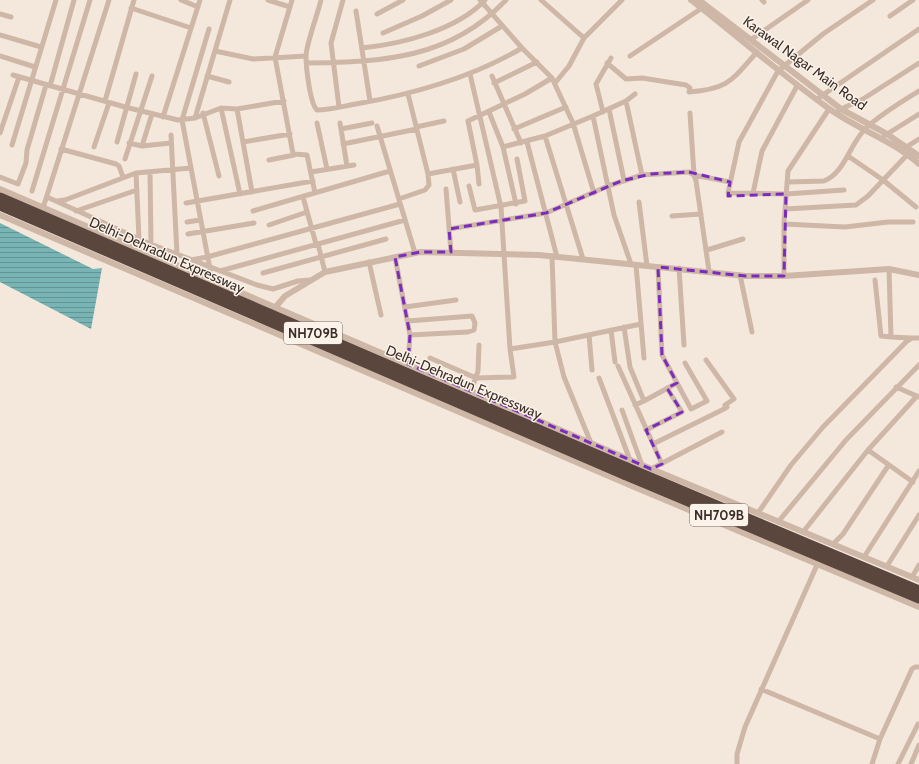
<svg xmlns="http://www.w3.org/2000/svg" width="919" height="764" font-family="Cabin,sans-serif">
  <defs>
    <pattern id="water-rules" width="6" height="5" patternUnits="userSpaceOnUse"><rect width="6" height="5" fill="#78b4b4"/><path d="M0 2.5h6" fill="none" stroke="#639392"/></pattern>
  </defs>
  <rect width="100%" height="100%" fill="#f4e8dc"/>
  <path fill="url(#water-rules)" d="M0,223L93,269L102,268L91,329L0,282Z"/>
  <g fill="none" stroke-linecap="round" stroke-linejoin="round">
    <path stroke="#ceb7a6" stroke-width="5" d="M181,0L198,7
      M268,0L290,7
      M292,0L275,57L293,154L307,155L315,193
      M321,0C318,13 306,45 306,56C306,67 310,104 317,110C330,110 344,106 356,104C414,94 471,78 522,48
      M480,0L522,48L552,78L573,123L594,193
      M541,0L584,38
      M762,0L764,2
      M131,8L191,28
      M356,11L370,101
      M0,14L11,17
      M377,14L403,0
      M890,16L913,0
      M209,29L182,120L210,269L209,280
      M383,33L422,16L451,0
      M0,35L41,47
      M752,39L808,0
      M362,48C402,44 457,30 485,0
      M215,51L253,59L306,56
      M0,56L35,67
      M630,56L702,8
      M307,63C383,62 450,59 506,0
      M607,63L626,79L642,78L686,85L690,88L689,92C729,89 732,80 757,52
      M419,66L464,49L502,26
      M13,75L125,107L178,120L195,118L221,108L237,109L284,101
      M207,76L229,82
      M492,76L521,143
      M494,83L537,62
      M555,83L569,66L584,38L622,0
      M50,86L74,0
      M817,99L919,29
      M105,101L134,0
      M626,101L642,175
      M339,107L331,43L343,0
      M221,108L240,194
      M237,109L252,192
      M609,109L624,180
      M839,110L863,99L919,63
      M489,112L503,147L516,204
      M603,112L596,84L611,58
      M203,113L219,176
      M690,113L694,175L730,182
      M593,116L614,215L631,264
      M163,117L200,0
      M195,118L230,0
      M317,123L327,169
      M340,123L347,166
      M377,126L415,253
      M416,127L444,121
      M341,129L372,123
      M514,129L566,107
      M0,133L19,77
      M171,135L177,254
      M545,136L583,259
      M884,136L919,114
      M117,142L136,74
      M243,142L290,134
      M527,142L557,257
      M129,143L142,146L171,143
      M343,144L417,129
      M12,145L56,0
      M142,146L152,114
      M94,147L109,103
      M503,147L545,136L593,116L626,101L635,94
      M61,149L116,164L119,166L123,177
      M903,149L919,139
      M848,156L883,180L916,207
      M125,159L152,76
      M269,160L294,155
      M453,169L460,202
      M150,172L151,244
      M311,172L354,165
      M136,173L139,239
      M428,174L477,165
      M0,177L18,184L26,163L27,150L46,85
      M787,182L824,181C845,173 850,143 866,128C881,114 901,102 919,91
      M479,184L477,165L468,121L525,94L552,78
      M469,186L475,210L525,201L517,159
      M446,189L451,252
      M844,190L786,194L728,193L739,142L778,71L823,34L873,0
      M32,191L90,0
      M753,193L762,151L797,86
      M47,197L148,243L257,285L273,289L298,281L310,280
      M303,197L316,244
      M399,199L425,190L429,185L428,174L408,94
      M57,201L65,200L136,173L191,168
      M639,202L647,266
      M186,203L313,181
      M43,208L109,0
      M785,209L856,205L868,196L908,154
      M76,211L137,190
      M253,211L390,171
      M672,216L701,214
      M187,222L200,220
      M784,224L845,227L888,222H913
      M269,225L307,212
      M449,229L546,213L608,186L642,175L689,172L694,175L696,181L709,271
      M188,234L254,223
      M318,244L325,272
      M707,250L743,239
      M552,256L555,342L564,377L591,443
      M395,257L410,335L408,364
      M191,260L207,257L400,204
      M369,262L381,315
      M636,265L644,358
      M658,267L662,355L691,409L707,401L685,363
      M679,268L684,345
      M889,269L891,337L911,338
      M220,271L405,220
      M263,273L386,239
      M740,275L752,332
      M784,276V223L788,171L829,109
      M875,280L881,336L891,337
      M405,307L456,300
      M408,321L472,316L475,323L474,330L468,332L410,335
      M624,327L630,367L644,401L635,405
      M611,330L615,362
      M589,335L592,370
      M510,349L555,342L641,324
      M430,358L476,378L514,377L510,349L501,207L470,74
      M618,366L662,464
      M599,378L630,460
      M896,387L919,397
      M471,391L478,371L479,345
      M644,401L677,383
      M622,410L642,465
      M646,430L682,412L667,388
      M653,444L722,410L727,407L725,405L734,399L706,360
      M868,450L913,482
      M651,469L722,432
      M758,513L791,465L823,427L907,341L912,338H919
      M778,522L846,440L919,365
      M803,532L868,450L917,396
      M833,544L843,534L888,466
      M864,557L919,471
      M887,566L919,515
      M912,577L919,565
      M761,689L880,739
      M737,764V754L745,727L817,565
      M872,764L880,739L912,669L915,667H919
      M898,764L918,724
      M911,764L919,745"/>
    <path stroke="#ceb7a6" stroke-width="6" d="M691,0C737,36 781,74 828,108C857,129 892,140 919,164
      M699,0L841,109L887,134L919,156
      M0,189L642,465L919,580
      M0,215C306,348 612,478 919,607
      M272,311L285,296L325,272L420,252L539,255L746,276H784L889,269L919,275"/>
    <path stroke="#5b463e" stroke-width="9" d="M627,467L919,590
      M624,475L919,599"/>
    <path stroke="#5b463e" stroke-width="9" d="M0,197L627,467
      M0,206L624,475"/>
  </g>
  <path fill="none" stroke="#7b2cbf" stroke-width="3" stroke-dasharray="8 5" stroke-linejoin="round" d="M689,172L730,182L728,196L786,194L784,276H746L658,267L662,355L677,383L667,388L682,412L646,430L662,464L651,469L408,364L410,335L395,257L420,252H451L449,229L546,213L621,181L651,174Z"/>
  <g text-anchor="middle" stroke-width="3" stroke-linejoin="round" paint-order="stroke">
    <g fill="#fbf2e9" stroke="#746862" stroke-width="1">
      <rect x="284" y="322" width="58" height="22" rx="3"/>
      <rect x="690" y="504" width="58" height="22" rx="3"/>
    </g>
    <g font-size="13" font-weight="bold" fill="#3a2d28">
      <text x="313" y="338">NH709B</text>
      <text x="719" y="520">NH709B</text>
    </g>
    <g font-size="14" fill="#3a2d28" stroke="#fbf2e9">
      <text transform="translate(805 63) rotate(36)" y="5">Karawal Nagar Main Road</text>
      <text transform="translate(167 255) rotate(24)" y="5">Delhi-Dehradun Expressway</text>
      <text transform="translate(464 382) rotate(23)" y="5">Delhi-Dehradun Expressway</text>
    </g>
  </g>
</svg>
